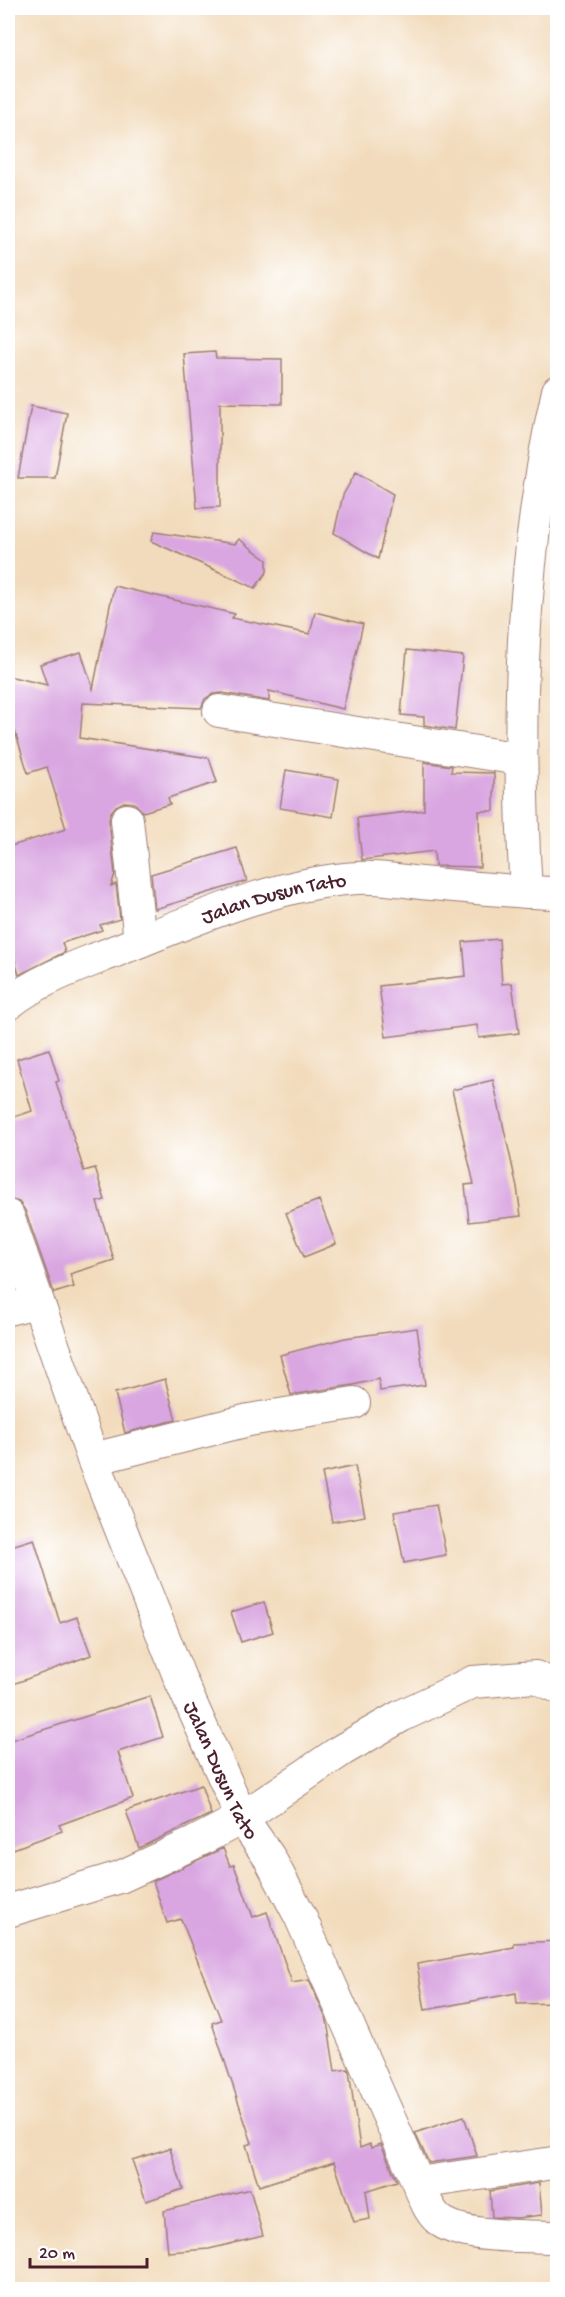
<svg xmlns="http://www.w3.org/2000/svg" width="565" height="2297" font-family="'Gochi Hand',sans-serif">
  <rect width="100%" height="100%" fill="#fff"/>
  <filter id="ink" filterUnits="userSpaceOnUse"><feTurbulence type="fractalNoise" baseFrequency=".0167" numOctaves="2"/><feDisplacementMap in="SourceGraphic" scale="12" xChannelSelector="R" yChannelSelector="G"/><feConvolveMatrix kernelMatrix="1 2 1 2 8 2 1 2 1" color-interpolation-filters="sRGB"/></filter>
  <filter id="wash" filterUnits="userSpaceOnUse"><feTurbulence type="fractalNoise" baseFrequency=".008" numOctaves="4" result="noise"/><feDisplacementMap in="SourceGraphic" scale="24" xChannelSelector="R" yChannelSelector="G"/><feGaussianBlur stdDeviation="1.35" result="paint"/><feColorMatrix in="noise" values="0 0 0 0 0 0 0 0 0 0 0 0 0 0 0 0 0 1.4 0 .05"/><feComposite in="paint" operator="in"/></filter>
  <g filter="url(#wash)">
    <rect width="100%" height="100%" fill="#f2dbbc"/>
    <g id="blocks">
      <path fill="#d9a6e1" d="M215,352L216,358L282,359V404L220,403V507L197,508L184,354Z
        M31,406L67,413L55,478H18Z
        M356,472L393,494L378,559L334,533L343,495Z
        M154,532L235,544L239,539L267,560V572L255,588L151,541Z
        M114,586L235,614L232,618L310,634L315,612L363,624L343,709L269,691V701L222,693L213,694L205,699L201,708L83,703L80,738L209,758L217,782L168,798L170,804L143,812L134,803L124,802L116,806L110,813L109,821L115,874L111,886L116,884L120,919L100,925L102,930L62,943L65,952L19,975L8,936V847L66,829L47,767L28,773L8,709V676L47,685L40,664L81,652L93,689Z
        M407,650L463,656L455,730L424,725V717L401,715Z
        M424,762L452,766L451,772L494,773V811H479L480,867L435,866L434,851L362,860L357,818L424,810Z
        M286,770L339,779L333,817L280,808Z
        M237,848L247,881L155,909L151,874Z
        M499,939L502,984L512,983L519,1033L479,1038L477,1025L386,1037L379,986L466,976L463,942Z
        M49,1049L59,1081L56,1082L84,1171L95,1168L105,1200L97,1202L114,1260L70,1274L74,1287L54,1293L25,1210L19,1202L8,1199V1119L32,1111L17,1059Z
        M493,1080L517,1187L521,1216L469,1222L465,1185L474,1184L452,1090Z
        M319,1200L336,1244L304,1257L286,1213Z
        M417,1328L425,1385L380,1391L379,1379L353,1385L291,1395L280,1355L345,1338Z
        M165,1379L176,1420L125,1433L115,1393Z
        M355,1466L365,1516L332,1522L322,1473Z
        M436,1505L446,1555L404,1563L394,1512Z
        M34,1539L60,1623L77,1617L91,1655L8,1686V1547Z
        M264,1602L273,1632L241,1642L231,1612Z
        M150,1696L163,1737L118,1752L133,1798L59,1825L62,1831L8,1851V1741Z
        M201,1785L211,1814L139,1848L126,1811Z
        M223,1848L230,1866L234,1865L253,1917L267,1912L292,1983L309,1980L327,2021L335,2071L348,2069L349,2071L360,2148L370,2144L371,2148L381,2144L397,2181L366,2191L370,2219L354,2222L334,2162L259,2186L246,2145L252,2143L212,2023L221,2020L181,1919L167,1923L153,1881Z
        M558,1941V2003L517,2004L516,1993L425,2010L417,1964L514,1947V1943Z
        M464,2116L477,2156L429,2163L415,2133Z
        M170,2148L183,2189L146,2201L132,2160Z
        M539,2183L542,2215L517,2218L492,2217L490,2191Z
        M250,2189L263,2236L209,2249L168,2252L164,2211Z"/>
    </g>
  </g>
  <g filter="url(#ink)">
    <use href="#blocks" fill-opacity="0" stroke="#9e7d74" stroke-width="1.5"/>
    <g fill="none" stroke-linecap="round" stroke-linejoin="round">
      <g stroke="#9e7d74" stroke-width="34">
        <g id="minor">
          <path d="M219,711L520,759"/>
          <path d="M127,820L140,941"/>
          <path d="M526,892C516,723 520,558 558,391"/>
          <path id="s1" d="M8,1004C39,979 81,965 118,950C194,920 275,883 357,878C378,876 400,881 421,883C466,887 512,892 558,893"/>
          <path id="s2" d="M8,1216L93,1459L181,1681L242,1818L269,1857L300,1916L418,2183L553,2163"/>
          <path d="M8,1309L37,1302"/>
          <path d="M93,1459L249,1420L354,1403"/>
          <path d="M8,1911L120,1877L194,1843L242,1818L342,1750L401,1716L473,1682L535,1677L558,1687"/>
          <path d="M418,2183C424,2196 429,2214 442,2222C466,2238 528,2236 558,2237"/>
        </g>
      </g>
      <use href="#minor" stroke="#fff" stroke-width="32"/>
    </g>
  </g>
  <g text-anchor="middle" stroke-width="4.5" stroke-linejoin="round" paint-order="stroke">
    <g font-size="21" fill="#4a1f2b" stroke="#fff">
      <text dy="7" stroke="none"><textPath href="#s1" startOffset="288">Jalan Dusun Tato</textPath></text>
      <text dy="7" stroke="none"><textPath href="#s2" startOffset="594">Jalan Dusun Tato</textPath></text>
    </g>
  </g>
  <rect width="565" height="2297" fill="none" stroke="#fff" stroke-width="30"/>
  <path d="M30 2258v9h117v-9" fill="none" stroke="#4a1f2b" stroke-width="3"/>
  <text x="39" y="2258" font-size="18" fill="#4a1f2b" stroke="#ffffff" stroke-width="4.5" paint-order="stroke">20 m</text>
</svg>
